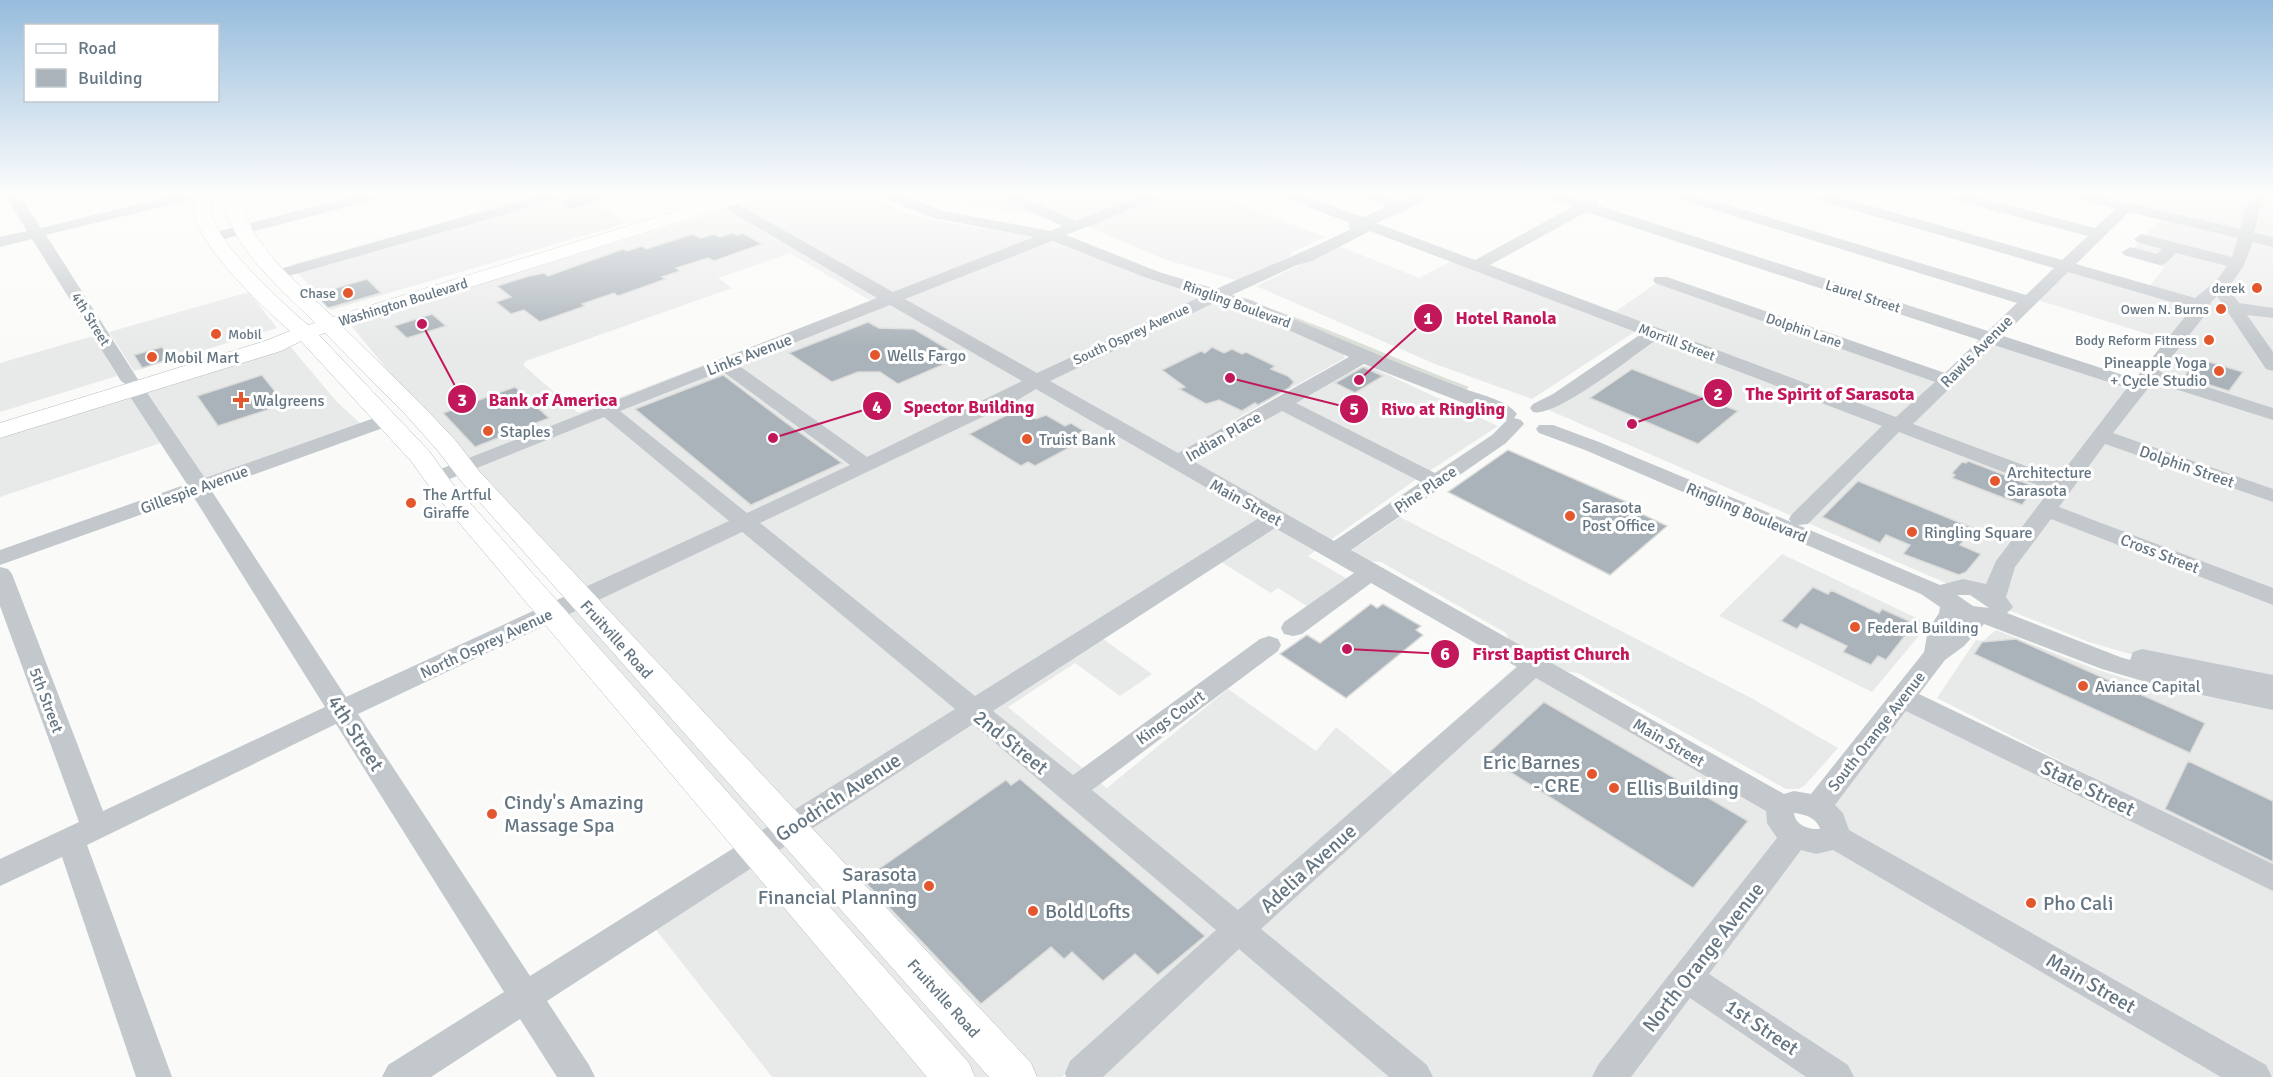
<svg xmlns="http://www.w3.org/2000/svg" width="2273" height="1077" font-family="Signika,sans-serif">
  <rect width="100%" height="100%" fill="#fafaf8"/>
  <path fill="#e8e9e9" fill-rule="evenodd" d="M471,196H547L293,268L290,265L487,210Z
    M568,196H585L627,223L331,310L296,271Z
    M769,196H874L902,212L932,220L1038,237L894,294L737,206Z
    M936,196H1002L1048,217L966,204Z
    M1017,196H1141L1078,222Z
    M1160,196H1218L1325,237L1293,252L1287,260L1240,281L1166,260L1085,225Z
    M2145,196H2273V684L2154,661L2089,642L2001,607L1544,408L1653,333L1609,316L1661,280L1947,380L1990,337L2139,386L2174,342L2031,298L2067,266L2147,289L2165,267L2126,256L2163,217L2133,209Z
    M727,209L883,298L468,461L403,389L350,324ZM790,253L871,301L581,412H577L523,365L526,361L732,288L718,278Z
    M1046,240L1203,296L1056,364L1038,375L900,298Z
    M1339,246L1419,278L1452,261L1636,331L1532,399L1435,364L1256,286Z
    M249,292L277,328L134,371L109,332Z
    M1213,300L1241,309L1343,353L1345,358L1241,416L1178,456L1046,380Z
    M890,302L1028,381L868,460L734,363Z
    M93,336L117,376L0,412V363Z
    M289,345L337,402L362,425L207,481L146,390Z
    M1365,366L1371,367L1498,426L1428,472L1291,403L1329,380Z
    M722,368L855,466L747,516L616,409Z
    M1036,386L1264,518L975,701L754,523Z
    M129,395L161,443L0,497V436Z
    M1281,409L1418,478L1329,541L1188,462Z
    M602,414L732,523L586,591L473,467Z
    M1400,517L1753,699L1838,748L1805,785L1799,789H1786L1578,673L1558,670L1510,642L1506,633L1381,562L1366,561L1353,551L1352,547L1356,543L1361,544Z
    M1275,525L1318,549L1308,556L1349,580L1310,608L1278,588L1271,593L1221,562L1103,639L1152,674L1120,696L1075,663L1008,707L1085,770L1073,779L986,710Z
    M739,530L959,711L794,817L593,599Z
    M1782,554L1927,623V626L1872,692L1719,616Z
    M576,607L774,829L761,837L564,613Z
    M1996,630L2095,669L2158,689L2273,707V869L1937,698L1976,640L1983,641Z
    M1519,664L1522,666L1238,916L1086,790L1098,781L1107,788L1228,689L1316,751L1336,727L1394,774Z
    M1537,674L1769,808L1782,836L1593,1077H1433L1254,929Z
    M1909,708L2273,886V1077L1846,834L1831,808Z
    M970,721L1222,931L1062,1077H1034L804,828Z
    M785,840L998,1077H972L771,849Z
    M1802,847H1838L2236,1077H1853L1704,977Z
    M751,862L936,1077H772L653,926Z
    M1238,944L1396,1077H1095Z
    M1693,993L1816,1077H1628Z"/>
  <path fill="#dadfd7" d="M1272,309C1339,332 1402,362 1469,387L1466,390L1439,382L1270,310Z"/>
  <path fill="#aab3b9" stroke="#dcdcda" stroke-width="1.5" d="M573,196H603L604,199L571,209L560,201Z
    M733,233L737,235L743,233L762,244L714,261L708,258L676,268L680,271L662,277L666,279L618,296L614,293L582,304L585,306L540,322L524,310L511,314L496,302L511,297L497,286L529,276L544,273L548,276L623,249L627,251L642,246L646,249L693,234L701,238L714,234L720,237Z
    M367,279L381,293L328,308L315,294Z
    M432,314L446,326L407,338L394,326Z
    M868,322L879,328L914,329L961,357L898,384L880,372H858L832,382L789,353Z
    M162,347L170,359L142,368L134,355Z
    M1212,347L1224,353L1232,349L1242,354L1246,352L1275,366L1271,369L1288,376L1294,382L1289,388L1258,405L1255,403L1242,411L1219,400L1206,404L1179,389L1185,387L1162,370L1201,351L1205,353Z
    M2197,358L2206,361L2243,372L2229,391L2184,377Z
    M1363,367L1383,376L1355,393L1335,383Z
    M1632,369L1738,411L1698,444L1590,398Z
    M262,375L285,404L218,426L197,396Z
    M723,375L785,422L842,463L751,505L635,409Z
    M515,387L549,418L475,447L443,413Z
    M1019,409L1036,419L1046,415L1065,426L1071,423L1084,431L1072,437L1080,442L1035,466L1028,462L1021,466L969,434Z
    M1508,450L1629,503L1625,506L1667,526L1610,575L1448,492Z
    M1968,461L2036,487L2022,505L1952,478L1955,475L1952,473L1962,462L1966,463Z
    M1858,481L1973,528L1960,545L1981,554L1966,572L1959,575L1903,554L1910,545L1886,535L1880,543L1822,517Z
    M1813,587L1828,594L1831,590L1879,613L1882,609L1909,621L1901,631L1907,633L1886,660L1878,656L1871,665L1843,652L1847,646L1801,624L1797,629L1781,621Z
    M1371,604L1377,608L1383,604L1421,626L1416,630L1423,635L1346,698L1280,654L1307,635L1320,643Z
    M2016,639L2205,723L2190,753L1974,654L1982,642Z
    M1544,702L1748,821L1693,888L1485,756Z
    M2188,761L2273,801V862L2165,809Z
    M1020,779L1205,936L1158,975L1135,954L1103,981L1072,952L1064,959L1051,947L981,1004L863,880L1006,780L1011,785Z"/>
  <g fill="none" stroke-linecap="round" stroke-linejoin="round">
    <g stroke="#b5babe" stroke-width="1">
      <path id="major" d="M193,196H211C211,207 211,218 217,228C234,258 281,302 308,325L315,323C278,285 232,250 222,196H240C251,248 296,281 333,317L725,196H752L749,200L343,327L422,405L456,441L479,471L1031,1063L1037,1077H989L461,481L438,451L406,415L325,333L319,335L429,451L452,483L969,1063L975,1077H927L434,493L411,461L301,341L281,351L0,438V423L265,341L290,331C260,305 217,263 199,228C193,218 193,207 193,196Z"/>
    </g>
    <path fill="#c3c8cc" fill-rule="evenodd" d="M6,196H20L41,228L171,196H196L194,199L46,235L139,381L137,384L142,385L205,478L380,416H394L397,420L394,424L211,490L346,697L729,521L604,417L442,482L435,484L428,482L424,478L428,474L877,298L705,196H723L893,292L1034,237L934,218L885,199L883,196H903L943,211L1051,231L1062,226L1004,199L1002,196H1021L1076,221L1140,196H1160L1158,199L1066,235L1159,272L1216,289C1261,269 1307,251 1351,229L1348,226L1350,223L1287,199L1285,196H1305L1363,217L1387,207L1367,199L1365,196H1385L1399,201L1411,196H1430L1406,210L1376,223L1475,260L1572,207L1548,199L1546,196H1568L1584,201L1596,200L1598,203L1597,205L1988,331L2017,303L1678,199L1676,196H1698L2026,295L2054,268L1815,199L1813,196H1836L2062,260L2088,236L1951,199L1949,196H1973L2095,228L2116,209L2077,199L2075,196H2100L2240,229L2244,212L2253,196H2267L2259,212L2254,233L2273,237V247L2253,242L2243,267L2228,288L2239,303L2273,308V318L2247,315L2273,352V371L2266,369L2217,296L2211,302L2209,310L2160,372L2273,408V420L2153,382L2113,433L2273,489V502L2105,444L2059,507L2273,588V605L2051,519L2015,567L2006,597L2013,607L2007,613L2120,657L2130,660L2133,652L2142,649L2273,675V710L2163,687L2102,669L1984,624L1964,646L1945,660L1919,694L2273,864V891L1906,711L1835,805L1843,813L1849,830L2266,1065L2272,1077H2221L1833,850L1816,854L1801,850L1709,974L1848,1065L1854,1077H1806L1690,998L1631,1077H1592L1598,1065L1777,838L1767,823L1766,811L1536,678L1261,929L1427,1065L1433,1077H1389L1239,949L1103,1077H1066L1065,1073L1070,1061L1216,930L973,724L547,1001L589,1065L595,1077H557L520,1019L431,1077H382L388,1065L504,992L336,724L87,845L172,1077H136L62,857L0,886V859L79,822L0,606V567L8,569L12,574L103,811L325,707L193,496L0,565V550L187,484L125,389L128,386L121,381L32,239L0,247V237L27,231ZM1586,212L1979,340L1945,373L1667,277H1655L1653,280L1655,283L1935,382L1896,417L1490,265ZM2129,212L2238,238L2232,257L2142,234L2134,239L2137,242L2162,249L2157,254L2130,247L2122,252L2124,255L2160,265L2166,263L2176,253L2227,266L2217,280L2195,298L2076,264ZM1370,231L1641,334L1553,394L1533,404L1530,408L1533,412C1556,418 1634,355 1656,340L1882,426L1792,514L1789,519L1791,522L1599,442L1553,425H1539L1536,429L1539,433L1585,450L1921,594L1940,607L1939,613L1928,630L1924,652L1811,794L1794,791L1784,794L1351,550L1506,443L1524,424L1521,420L1514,418L1517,414C1508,401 1482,395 1468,390C1394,362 1323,332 1251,300L1232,295L1297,265L1312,261ZM1052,241L1147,278L1202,296L1037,373L905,299ZM2068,272L2192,308L2135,379L2003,336ZM1218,301L1239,308L1349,357L1178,453L1050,381ZM890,305L1022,381L867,457L738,365ZM1994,345L2127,388L2058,478L1913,424ZM1364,364L1507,420L1492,435L1435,473L1296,403ZM722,371L850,465L747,513L620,411ZM1036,389L1259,518L975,696L760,523L1016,401ZM1282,411L1421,482L1334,541L1193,461ZM1899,432L2050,490L1996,561L1986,584L1963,579L1940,585L1798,525L1808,524ZM1275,528L1354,573L1284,622L1281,628L1284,634L1293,636L1302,634L1371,583L1517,667L1238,910L1092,790L1278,651L1281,645L1278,639L1269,636L1260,639L1073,775L993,711ZM742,532L955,709L530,976L358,714ZM1957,595H1970L1989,608L1973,606ZM1794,813C1804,814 1817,818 1820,829C1809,830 1795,825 1794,813Z
      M355,196H379L377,199L213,242L205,237L208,234Z
      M538,196H561L559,199L285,277L279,279L271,274L273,271Z"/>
    <use href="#major" fill="#fff" fill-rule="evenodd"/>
  </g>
  <linearGradient id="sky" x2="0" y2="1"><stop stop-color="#96bcdc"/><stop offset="0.56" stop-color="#fdfdfc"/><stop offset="1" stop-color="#fdfdfc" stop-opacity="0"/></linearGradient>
  <rect width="2273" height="347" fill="url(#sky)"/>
  <g fill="#e4572e" stroke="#fff" stroke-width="2">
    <circle cx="2257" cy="288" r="6"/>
    <circle cx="348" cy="293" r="6"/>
    <circle cx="2221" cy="309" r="6"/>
    <circle cx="216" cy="334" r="6"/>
    <circle cx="2209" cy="340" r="6"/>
    <circle cx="875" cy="355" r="6"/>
    <circle cx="152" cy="357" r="6"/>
    <circle cx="2219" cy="371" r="6"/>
    <path d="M238 391h6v6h6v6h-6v6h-6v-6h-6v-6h6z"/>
    <circle cx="488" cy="431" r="6"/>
    <circle cx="1027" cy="439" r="6"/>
    <circle cx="1995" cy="481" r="6"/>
    <circle cx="411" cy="503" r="6"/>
    <circle cx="1570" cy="516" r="6"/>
    <circle cx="1912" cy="532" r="6"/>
    <circle cx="1855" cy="627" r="6"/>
    <circle cx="2083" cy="686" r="6"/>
    <circle cx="1592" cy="774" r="6"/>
    <circle cx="1614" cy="788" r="6"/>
    <circle cx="492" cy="814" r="6"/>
    <circle cx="929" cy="886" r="6"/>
    <circle cx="2031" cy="903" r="6"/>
    <circle cx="1033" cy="911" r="6"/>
  </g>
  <g text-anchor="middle" stroke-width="6" stroke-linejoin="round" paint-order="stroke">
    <g font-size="14" fill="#657683" stroke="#fff" text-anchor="end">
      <text x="2245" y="293">derek</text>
      <text x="336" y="298">Chase</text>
      <text x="2209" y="314">Owen N. Burns</text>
      <text x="228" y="339" text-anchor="start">Mobil</text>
      <text x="2197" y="345">Body Reform Fitness</text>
    </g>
    <g font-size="14" fill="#657683" stroke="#fff">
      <text transform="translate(1863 296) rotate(18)" y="5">Laurel Street</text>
      <text transform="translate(403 302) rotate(-17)" y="5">Washington Boulevard</text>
      <text transform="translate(1237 304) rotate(20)" y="5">Ringling Boulevard</text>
      <text transform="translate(91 319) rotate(58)" y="5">4th Street</text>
      <text transform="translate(1804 330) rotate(19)" y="5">Dolphin Lane</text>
      <text transform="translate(1131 334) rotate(-25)" y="5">South Osprey Avenue</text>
      <text transform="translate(1677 342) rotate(21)" y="5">Morrill Street</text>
    </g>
    <g font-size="16" fill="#657683" stroke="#fff">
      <text transform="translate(1976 351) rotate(-45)" y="6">Rawls Avenue</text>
      <text transform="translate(749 354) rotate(-21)" y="6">Links Avenue</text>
      <text transform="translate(1223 436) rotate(-30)" y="6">Indian Place</text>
      <text transform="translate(2187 466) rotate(19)" y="6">Dolphin Street</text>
      <text transform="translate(194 489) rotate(-20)" y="6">Gillespie Avenue</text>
      <text transform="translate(1425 489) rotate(-34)" y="6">Pine Place</text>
      <text transform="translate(1246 502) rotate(29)" y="6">Main Street</text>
      <text transform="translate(1747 512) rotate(23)" y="6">Ringling Boulevard</text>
      <text transform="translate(2160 553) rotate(21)" y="6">Cross Street</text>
      <text transform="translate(617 639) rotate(48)" y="6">Fruitville Road</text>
      <text transform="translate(486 643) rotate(-25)" y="6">North Osprey Avenue</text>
      <text transform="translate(47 700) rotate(69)" y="6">5th Street</text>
      <text transform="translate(1170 717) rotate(-36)" y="6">Kings Court</text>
      <text transform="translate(1876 731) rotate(-52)" y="6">South Orange Avenue</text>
      <text transform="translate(1669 742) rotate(30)" y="6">Main Street</text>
      <text transform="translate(944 998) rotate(48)" y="6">Fruitville Road</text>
    </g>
    <g font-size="16" fill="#657683" stroke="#fff" text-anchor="start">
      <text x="887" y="361">Wells Fargo</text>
      <text x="164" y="363">Mobil Mart</text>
      <text x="2207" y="368" text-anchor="end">Pineapple Yoga<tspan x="2207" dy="18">+ Cycle Studio</tspan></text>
      <text x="253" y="406">Walgreens</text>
      <text x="500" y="437">Staples</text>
      <text x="1039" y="445">Truist Bank</text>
      <text x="2007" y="478">Architecture<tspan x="2007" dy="18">Sarasota</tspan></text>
      <text x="423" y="500">The Artful<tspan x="423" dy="18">Giraffe</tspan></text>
      <text x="1582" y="513">Sarasota<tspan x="1582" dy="18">Post Office</tspan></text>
      <text x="1924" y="538">Ringling Square</text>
      <text x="1867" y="633">Federal Building</text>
      <text x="2095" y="692">Aviance Capital</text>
    </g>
    <g font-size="20" fill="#657683" stroke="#fff">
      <text transform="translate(356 733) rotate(57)" y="7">4th Street</text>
      <text transform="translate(1011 742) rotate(39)" y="7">2nd Street</text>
      <text transform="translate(2088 788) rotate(26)" y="7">State Street</text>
      <text transform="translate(838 797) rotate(-33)" y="7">Goodrich Avenue</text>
      <text transform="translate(1308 868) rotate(-42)" y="7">Adelia Avenue</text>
      <text transform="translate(1703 957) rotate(-52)" y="7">North Orange Avenue</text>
      <text transform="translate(2091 983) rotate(30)" y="7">Main Street</text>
      <text transform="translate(1762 1027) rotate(34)" y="7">1st Street</text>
    </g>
    <g font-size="20" fill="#657683" stroke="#fff" text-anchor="start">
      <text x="1580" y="769" text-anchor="end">Eric Barnes<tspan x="1580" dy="23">- CRE</tspan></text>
      <text x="1626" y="795">Ellis Building</text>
      <text x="504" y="809">Cindy's Amazing<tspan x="504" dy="23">Massage Spa</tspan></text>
      <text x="917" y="881" text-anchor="end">Sarasota<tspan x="917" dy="23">Financial Planning</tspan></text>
      <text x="2043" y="910">Pho Cali</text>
      <text x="1045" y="918">Bold Lofts</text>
    </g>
  </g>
  <path fill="none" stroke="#c2185b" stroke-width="2" d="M1359 380L1428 318M1632 424L1718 393M422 324L462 399M773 438L877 406M1230 378L1354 409M1347 649L1445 654"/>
  <g fill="#c2185b" stroke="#fff" stroke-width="2">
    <circle cx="1359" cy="380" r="6"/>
    <circle cx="1632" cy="424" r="6"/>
    <circle cx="422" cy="324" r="6"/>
    <circle cx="773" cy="438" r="6"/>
    <circle cx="1230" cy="378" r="6"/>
    <circle cx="1347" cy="649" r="6"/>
    <circle cx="1428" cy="318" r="15"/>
    <circle cx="1718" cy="393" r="15"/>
    <circle cx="462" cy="399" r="15"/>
    <circle cx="877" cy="406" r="15"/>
    <circle cx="1354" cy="409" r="15"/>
    <circle cx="1445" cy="654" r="15"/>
  </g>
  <g font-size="18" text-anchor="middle" font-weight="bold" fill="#fff">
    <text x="1428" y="324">1</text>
    <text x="1718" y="400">2</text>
    <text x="462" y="406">3</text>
    <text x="877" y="413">4</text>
    <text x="1354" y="415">5</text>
    <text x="1445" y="660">6</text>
  </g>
  <g font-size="18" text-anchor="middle" font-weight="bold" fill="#c2185b" stroke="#fff" stroke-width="6" stroke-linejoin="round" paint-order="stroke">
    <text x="1506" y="324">Hotel Ranola</text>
    <text x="1830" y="400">The Spirit of Sarasota</text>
    <text x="553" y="406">Bank of America</text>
    <text x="969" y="413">Spector Building</text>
    <text x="1443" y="415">Rivo at Ringling</text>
    <text x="1551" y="660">First Baptist Church</text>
  </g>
  <rect x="24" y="24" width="195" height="78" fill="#ffffff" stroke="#c1c8cd" stroke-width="1.5"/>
  <rect x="36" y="44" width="30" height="9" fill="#ffffff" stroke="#c1c8cd" stroke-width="1.5"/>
  <text x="78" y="54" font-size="18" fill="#657683">Road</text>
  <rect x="36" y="69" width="30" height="18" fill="#aab3b9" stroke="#c1c8cd" stroke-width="1.5"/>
  <text x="78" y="84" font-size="18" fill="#657683">Building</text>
</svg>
